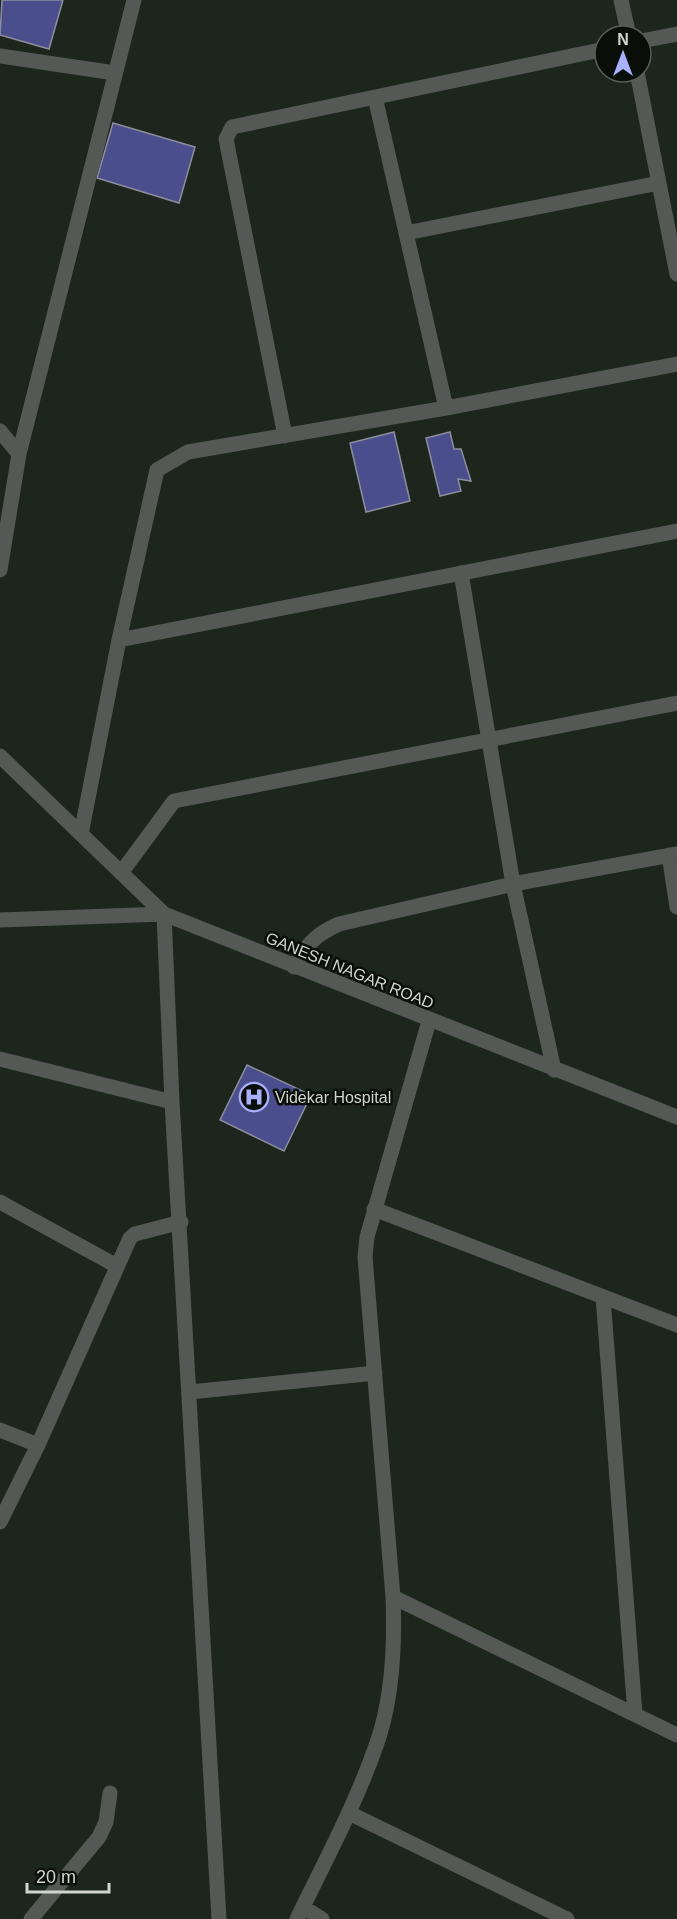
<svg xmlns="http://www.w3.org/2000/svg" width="677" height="1919" font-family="Arial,sans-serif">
  <rect width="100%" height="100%" fill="#1d261c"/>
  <path fill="#4b4e8d" stroke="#8c8e9c" stroke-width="1.5" d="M2,0H63L49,49L0,35Z
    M113,123L195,147L179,203L97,178Z
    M394,432L410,501L366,512L350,443Z
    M450,432L454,449H461L471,481L458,479L461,491L440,496L426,438Z
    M247,1065L311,1095L284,1151L220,1120Z"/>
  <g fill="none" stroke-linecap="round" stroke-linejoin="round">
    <path stroke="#555955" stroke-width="15" d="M621,0L629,36
      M641,41L677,34
      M0,56L115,73
      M637,72L677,274
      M375,97L446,408
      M406,233L659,183
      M0,431L19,454
      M285,436L226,139L232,127L605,49
      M0,570L19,454L134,0
      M461,573L513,884L554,1070
      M119,640L157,470L188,452L446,408L677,364
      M0,756L164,914L172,1102L219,1919
      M81,834L119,640L677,531
      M669,855L677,907
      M121,873L174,801L677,703
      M0,920L164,914L677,1117
      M294,967C306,945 316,934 339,924L513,884L677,854
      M0,1059L172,1102
      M0,1202L117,1266
      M374,1209L677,1325
      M603,1297L635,1714
      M190,1392L375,1373
      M0,1430L38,1445
      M0,1522L38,1445L130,1238L135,1234L181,1222
      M393,1597L677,1735
      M349,1813L567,1919
      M303,1907L322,1919
      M31,1919L99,1837L106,1822L110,1793
      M297,1919C325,1861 356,1804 377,1743C393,1697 395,1646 393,1597L365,1257L367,1237L429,1021"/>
  </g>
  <defs>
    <g id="hospital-ring" transform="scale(1.5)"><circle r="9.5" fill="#0a0e09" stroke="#a9b0fc" stroke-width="1.5"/><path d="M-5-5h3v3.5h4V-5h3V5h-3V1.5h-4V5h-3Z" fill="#a9b0fc"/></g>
  </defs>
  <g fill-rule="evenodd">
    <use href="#hospital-ring" x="254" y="1097"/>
  </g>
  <g text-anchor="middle" stroke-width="5" stroke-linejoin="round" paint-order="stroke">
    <g font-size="16" fill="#d0d5cf" stroke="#0a0e09">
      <text transform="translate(350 970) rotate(22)" y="6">GANESH NAGAR ROAD</text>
    </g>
    <g font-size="16" fill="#d0d5cf" stroke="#0a0e09" text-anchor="start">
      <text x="275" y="1103">Videkar Hospital</text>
    </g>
  </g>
  <g transform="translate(623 54)"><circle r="28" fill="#0a0e09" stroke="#595e58" stroke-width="1.5"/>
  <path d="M0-4.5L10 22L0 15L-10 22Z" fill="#a9b0fc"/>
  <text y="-9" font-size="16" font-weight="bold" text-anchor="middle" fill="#d0d5cf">N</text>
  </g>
  <path d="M27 1883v9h82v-9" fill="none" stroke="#d0d5cf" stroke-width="3"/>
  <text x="36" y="1883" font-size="18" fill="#d0d5cf" stroke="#0a0e09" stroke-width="4.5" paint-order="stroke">20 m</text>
</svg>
